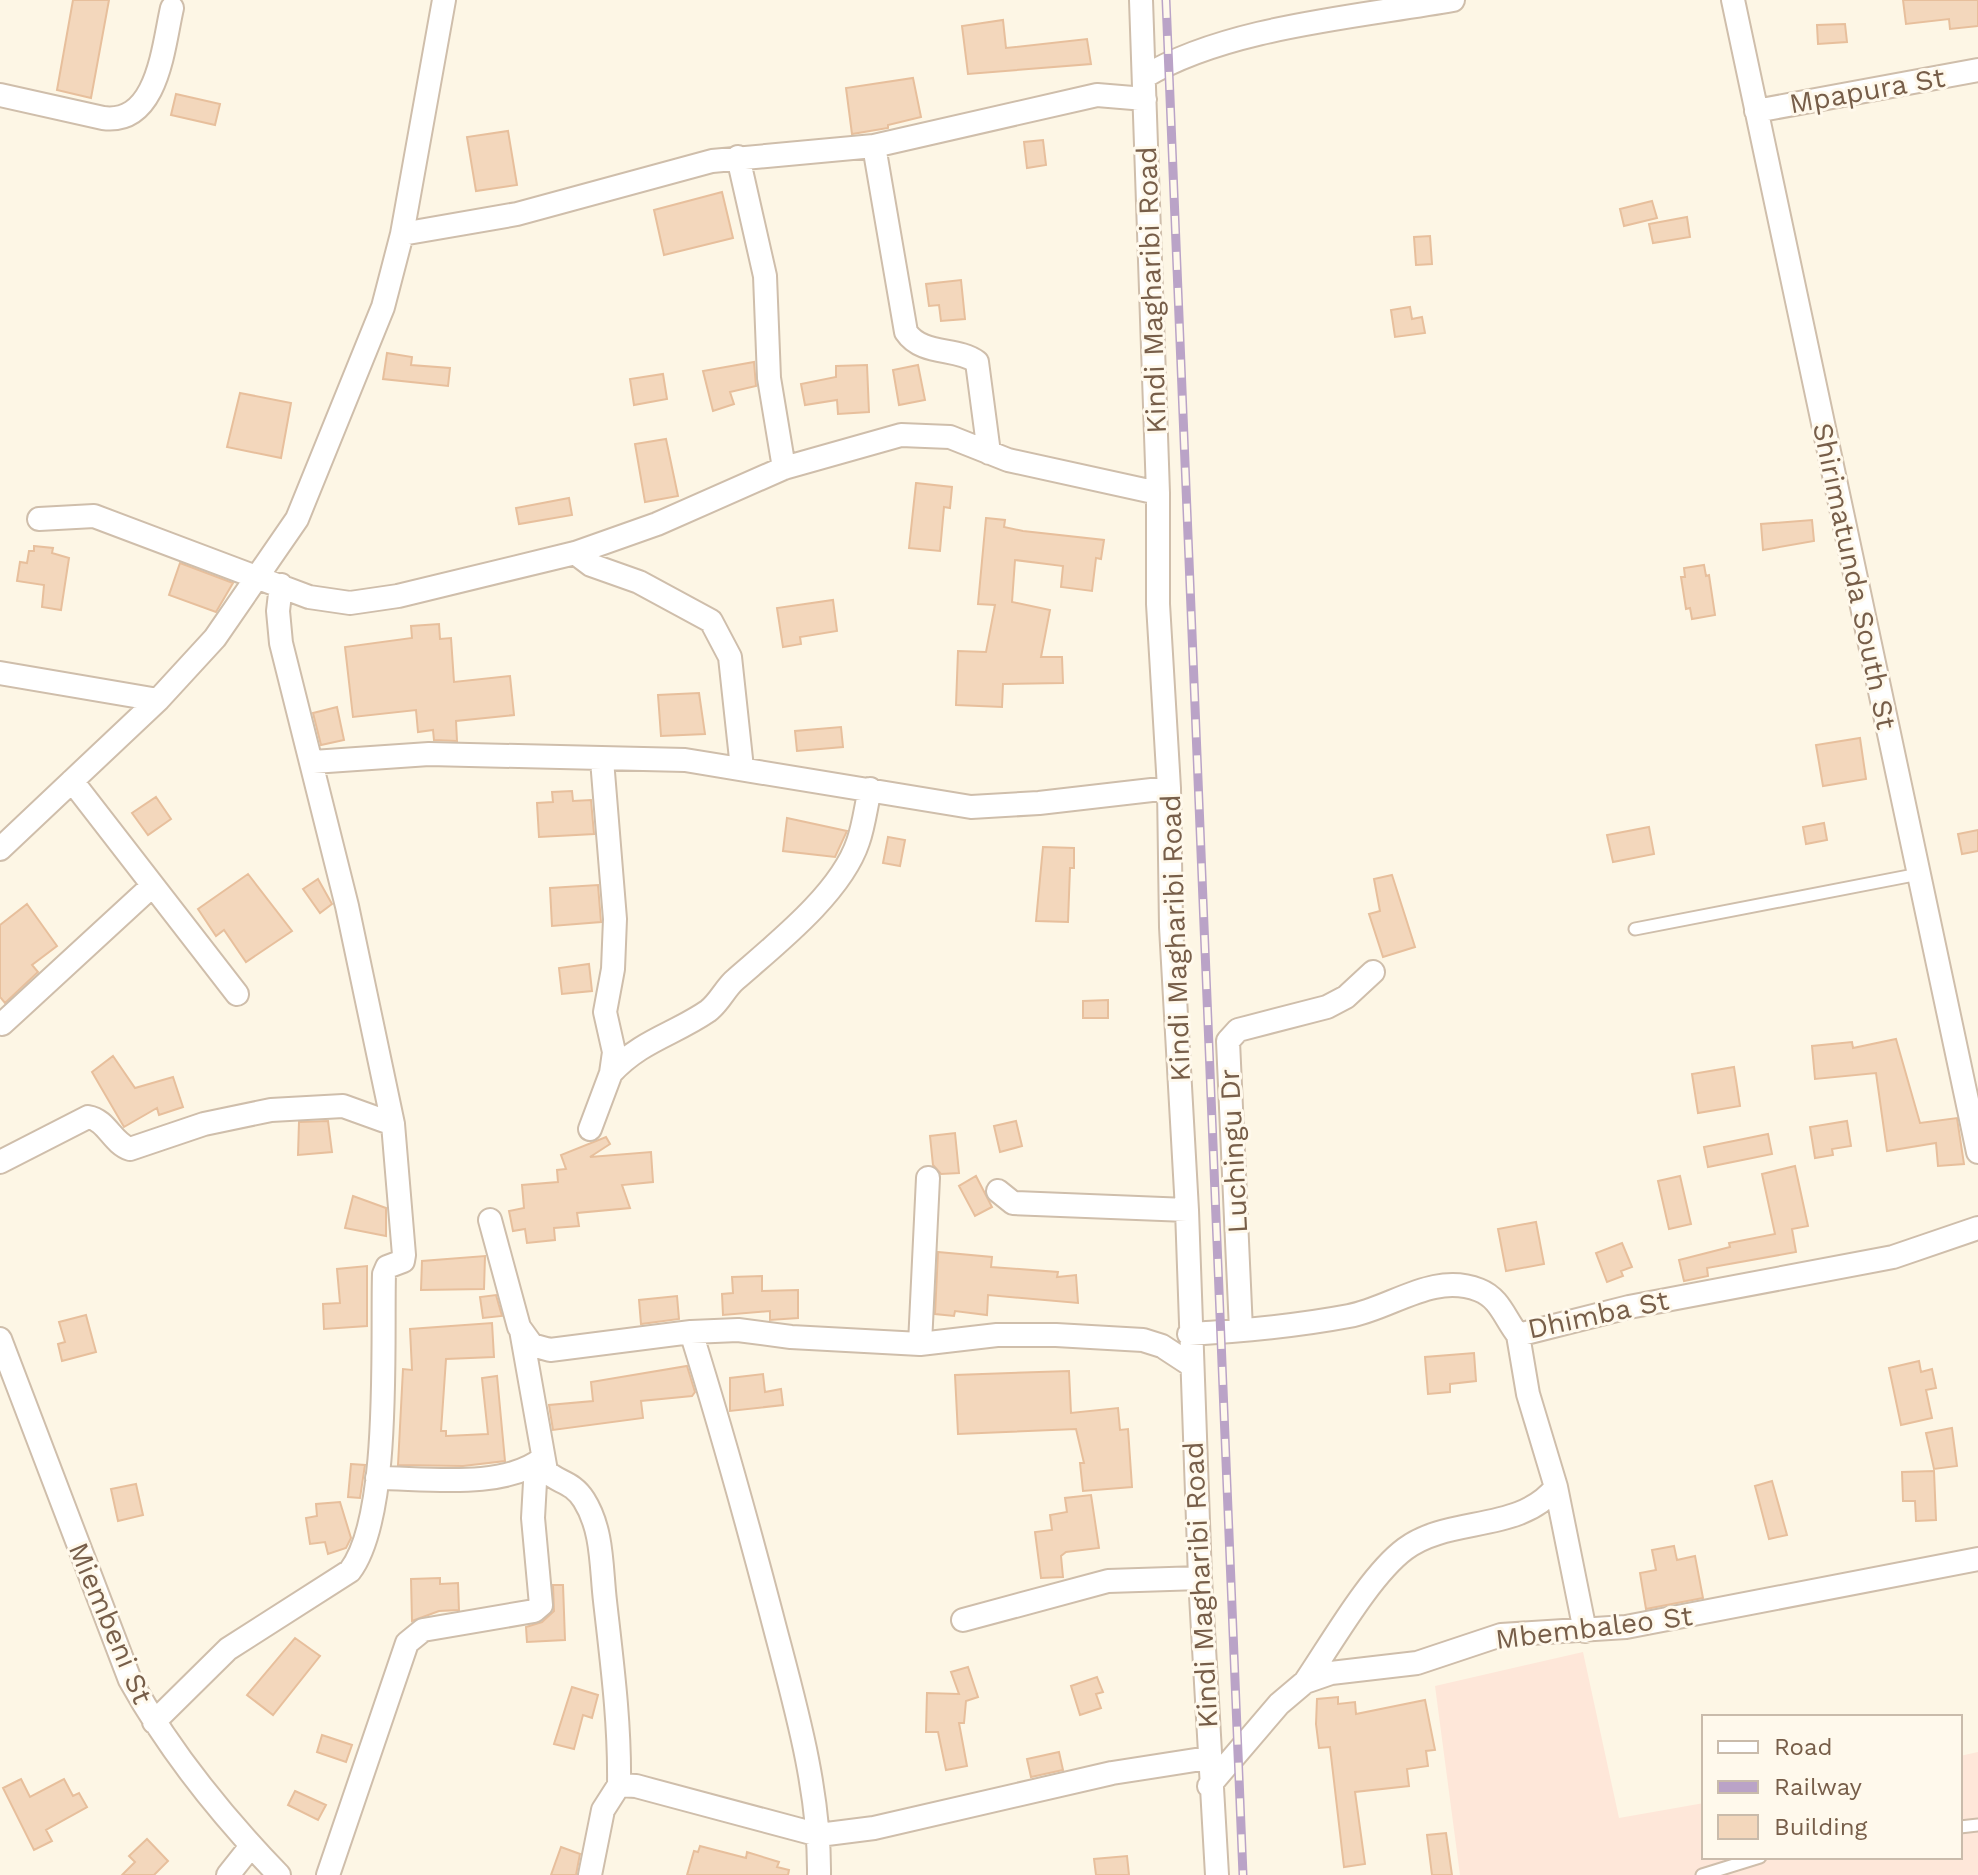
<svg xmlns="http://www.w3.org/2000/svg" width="1978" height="1875" font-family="'Work Sans',sans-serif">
  <rect width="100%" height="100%" fill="#fdf6e5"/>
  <path fill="#fee7d9" d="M1583,1652L1619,1818L1704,1803V1857H1960V1756L1978,1752V1875H1460L1435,1686Z"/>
  <path fill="#f3d7bc" stroke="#e7bf9c" stroke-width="2" d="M73,0H109L91,98L57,90Z
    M1903,0H1978V26L1950,29L1949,19L1906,24Z
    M1003,20L1006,48L1087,39L1091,64L968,74L962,26Z
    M1845,24L1847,42L1818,44L1817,25Z
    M913,78L921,117L888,125V128L852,134L846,88Z
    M176,94L220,104L215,125L171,115Z
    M508,131L517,185L476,191L467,137Z
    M1043,140L1046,165L1027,168L1024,142Z
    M722,192L733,238L664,255L654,210Z
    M1652,201L1657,218L1624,226L1620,209Z
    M1687,217L1690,237L1653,243L1649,224Z
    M1430,236L1432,264L1416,265L1414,237Z
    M961,280L965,319L941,321L939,305L929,306L926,284Z
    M1410,307L1412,319L1422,317L1425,333L1395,337L1391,310Z
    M387,353L412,357L411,365L450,368L448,386L383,379Z
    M754,362L756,386L730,392L734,404L713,411L703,371Z
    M867,365L869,412L838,414L837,400L805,405L801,384L836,377V366Z
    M918,365L925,400L899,405L893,370Z
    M663,374L667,399L634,405L630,379Z
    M240,393L291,403L281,458L227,447Z
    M666,439L678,496L645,502L635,444Z
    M916,483L952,487L950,508L944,507L940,551L909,548Z
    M569,498L572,515L519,524L516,508Z
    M986,518L1005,520L1004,527L1023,531L1104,540L1101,559L1096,558L1092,591L1061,587L1063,566L1015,560L1012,602L1050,610L1041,657H1062L1063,683L1003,684L1002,707L956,705L958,651L986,652L995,605L978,604Z
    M1812,520L1814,541L1763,550L1761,524Z
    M34,546L53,548L52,553L69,558L61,610L42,607L44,585L17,581L20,562L27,563L29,551H34Z
    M180,563L233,583L216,612L169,595Z
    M1704,565L1706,576L1709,575L1715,615L1692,619L1690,608L1686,609L1681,577H1685L1684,568Z
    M833,600L837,631L800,637L801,644L783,647L777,608Z
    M439,624L440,639L451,638L454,682L510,676L514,715L456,721L457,741L434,740L433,730L418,732L416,710L353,717L345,647L412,638L411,626Z
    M699,693L705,734L661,736L658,695Z
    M337,707L344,740L321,745L313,713Z
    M841,727L843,747L797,751L795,731Z
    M1860,738L1866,779L1823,786L1816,745Z
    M572,791L573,801L591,800L594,834L539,837L537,803L553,802L552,792Z
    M156,797L171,819L148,835L132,813Z
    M787,818L847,831L835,857L783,851Z
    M1824,823L1827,840L1806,844L1803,827Z
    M1649,827L1654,854L1613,862L1607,835Z
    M1978,830V851L1962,854L1958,834Z
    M888,837L905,840L900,866L883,863Z
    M1043,847L1074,848V868H1070L1068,922L1036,921Z
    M248,874L292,931L246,962L224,930L216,936L198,909Z
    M1392,875L1415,947L1383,957L1369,914L1380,911L1374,879Z
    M318,879L332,904L320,913L303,889Z
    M598,885L601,922L552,926L550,888Z
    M27,904L57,946L32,965L38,972L5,1003L0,997V925Z
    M589,964L592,991L562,994L559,968Z
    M1108,1000V1018H1083V1001Z
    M1896,1039L1920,1123L1957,1118L1964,1164L1938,1166L1936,1143L1887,1151L1876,1073L1815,1079L1812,1046L1852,1042L1853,1048Z
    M113,1056L135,1088L173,1077L183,1107L159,1115L157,1108L124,1127L92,1072Z
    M1734,1067L1740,1106L1698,1113L1692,1074Z
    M328,1121L332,1152L298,1155L299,1122Z
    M1016,1121L1022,1146L1000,1152L994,1126Z
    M1847,1121L1851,1146L1832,1149L1833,1155L1815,1158L1810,1127Z
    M955,1133L959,1173L941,1174L933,1165L930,1136Z
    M1768,1134L1772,1154L1708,1167L1704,1147Z
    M606,1137L610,1144L590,1157L651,1152L653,1182L622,1185L630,1208L577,1213L579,1226L554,1228L555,1240L527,1243L525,1229L513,1231L509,1211L524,1208L522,1185L558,1182L557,1170L566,1169L561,1155Z
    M1795,1166L1808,1226L1792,1229L1796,1252L1707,1268L1708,1276L1684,1281L1679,1260L1730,1247L1729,1243L1775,1234L1762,1174Z
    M976,1176L992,1207L975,1216L959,1186Z
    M1680,1176L1691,1224L1669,1229L1658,1181Z
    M353,1196L386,1208V1236L345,1228Z
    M1536,1222L1544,1264L1506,1271L1498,1229Z
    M1622,1243L1632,1267L1621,1271L1623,1276L1607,1282L1596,1253Z
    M938,1252L992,1257L991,1267L1058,1272L1057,1277L1076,1275L1078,1303L988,1295L987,1315L955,1311L954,1316L935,1314Z
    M485,1256L484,1289L421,1290L422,1261Z
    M367,1266V1326L324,1329L323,1304L340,1303L337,1269Z
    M762,1276V1291L798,1290V1318L770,1320V1311L723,1315L722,1294L733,1293L732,1277Z
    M496,1295L502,1316L483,1318L480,1297Z
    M677,1296L679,1319L641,1324L639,1300Z
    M86,1315L96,1352L62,1361L58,1344L65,1342L59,1322Z
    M492,1323L494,1357L446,1359L441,1431H446V1436L488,1434L482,1378L497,1376L505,1461L463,1466L398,1465L403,1369L412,1370L410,1329Z
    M1474,1353L1476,1381L1450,1384V1392L1428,1394L1425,1357Z
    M1919,1361L1921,1372L1932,1369L1936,1388L1926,1390L1932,1418L1901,1425L1889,1368Z
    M687,1366L695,1392L692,1396L641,1401L643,1418L553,1430L549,1405L593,1401L591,1382Z
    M1069,1371L1071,1413L1118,1408L1120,1430L1128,1429L1132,1487L1083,1491L1080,1463H1084L1076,1429L958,1434L955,1375Z
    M763,1374L765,1392L781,1389L783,1405L730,1411V1378Z
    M1952,1428L1957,1466L1934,1469L1926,1433Z
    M351,1464L365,1465L360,1498L348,1497Z
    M1934,1471L1936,1520L1916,1521L1915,1501H1903L1902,1472Z
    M1772,1481L1787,1535L1769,1539L1755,1486Z
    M136,1484L143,1515L118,1521L111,1489Z
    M1091,1495L1099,1548L1066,1552L1061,1556L1063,1577L1041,1578L1035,1532L1052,1530L1050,1515L1067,1512L1065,1498Z
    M340,1502L351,1538L346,1548L328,1554L325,1542L310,1544L306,1518L317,1516L316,1504Z
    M1674,1546L1677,1560L1695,1556L1703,1598L1646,1609L1640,1573L1656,1570L1652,1550Z
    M440,1578V1584L458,1583L459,1610L439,1611L412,1621L411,1579Z
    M553,1585H563L565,1640L527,1642L526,1627L542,1622L554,1611Z
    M295,1638L320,1656L273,1715L247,1695Z
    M968,1667L978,1697L966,1701L964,1723H959L967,1766L946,1770L938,1732H926L927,1693L959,1694L951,1672Z
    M1097,1677L1103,1692L1096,1694L1101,1708L1080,1715L1071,1686Z
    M572,1687L598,1695L592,1718L583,1715L574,1749L554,1744Z
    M1338,1697V1704L1355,1702L1356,1714L1425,1700L1435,1750L1426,1751L1428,1766L1407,1769L1409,1786L1355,1792L1365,1864L1344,1867L1330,1747L1319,1748L1316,1724L1317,1699Z
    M322,1735L352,1745L346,1762L317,1752Z
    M1059,1752L1063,1770L1031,1777L1027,1759Z
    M21,1779L30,1797L64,1779L73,1796L79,1793L87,1807L46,1830L52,1841L34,1850L3,1788Z
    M295,1791L326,1805L318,1820L288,1805Z
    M1446,1833L1452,1875H1432L1427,1835Z
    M147,1839L168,1861L154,1875H122L135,1862L129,1856Z
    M700,1846L746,1858L747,1852L779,1862L777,1867L789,1870L788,1875H687L694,1851L698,1852Z
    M561,1847L580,1854L576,1875H551Z
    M1127,1856L1129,1875H1096L1094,1859Z"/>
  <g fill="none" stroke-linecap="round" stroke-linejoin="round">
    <g stroke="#cfbeab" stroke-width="15">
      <path id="lane" d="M1635,929L1919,874
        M1960,1827L1978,1825
        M1702,1875L1760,1857"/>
    </g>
    <g stroke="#cfbeab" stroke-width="26">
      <path id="street" d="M1141,0L1158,493V604L1169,788L1171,927L1187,1210L1200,1578L1217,1875
        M1733,0L1978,1152
        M1144,77C1226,27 1358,17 1453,0
        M0,95L103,118C158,125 163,47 172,8
        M1756,111L1978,70
        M874,146L906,332C922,356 957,347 977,362L989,453
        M738,157L765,276L769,378L784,468
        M402,234L517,214L712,161L874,146L1097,95L1145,99
        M39,519L94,516L309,597L350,603L398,596L575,553L657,524L784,468L901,435L950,437L1008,460L1158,493
        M575,553L591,565L639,582L711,621L730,657L742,768
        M0,673L158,700
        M313,762L429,754L685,760L971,807L1039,803L1169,788
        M72,781L237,994
        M0,849L158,700L215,638L297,519L383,307L402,234L444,0
        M2,1024L152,886
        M611,1073C642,1040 673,1035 708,1011C720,1002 725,988 736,979C776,944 841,893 858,842C864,825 866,806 870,789
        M590,1129L611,1073L614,1052L605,1012L613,969L615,919L602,760
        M0,1162L88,1117C107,1120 112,1143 130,1149L204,1124L271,1110L343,1106L393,1124
        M998,1191L1013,1203L1187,1210
        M490,1220L519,1327L532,1345L550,1350L691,1332L738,1330L791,1337L920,1344L997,1335H1056L1143,1340L1162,1346L1191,1365
        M521,1330L546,1471C558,1483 572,1481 584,1500C603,1530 601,1567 605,1601C612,1663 620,1723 619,1785
        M1241,1330L1228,1041L1238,1030L1327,1007L1346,997L1373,972
        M691,1332C720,1425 746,1518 771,1613C793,1698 820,1786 819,1875
        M1189,1334C1242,1331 1296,1326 1349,1316C1392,1308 1433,1272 1479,1290C1500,1298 1505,1319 1518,1335L1629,1307L1893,1257L1978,1228
        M1518,1335L1528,1394L1556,1487L1585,1631
        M0,1339L130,1680C170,1752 222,1816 279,1875
        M920,1344L928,1178
        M377,1478C424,1478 505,1490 543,1458
        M963,1620L1108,1581L1200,1578
        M1305,1682C1331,1644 1370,1575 1405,1549C1449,1516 1520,1533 1556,1487
        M154,1722L228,1649L350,1571C391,1517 382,1345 384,1274L387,1267L403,1261L404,1255L393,1124L347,906L281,643L278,611L281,585
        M1209,1786L1279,1704L1305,1682L1331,1673L1417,1663L1501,1635L1626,1627L1978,1559
        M228,1875L251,1846
        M328,1875L407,1643L423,1630L534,1611L541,1605L533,1518L536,1464
        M590,1875L603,1810L619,1785L636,1786L819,1835L874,1828L1112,1773L1208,1758"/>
    </g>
    <use href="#lane" stroke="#fff" stroke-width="11"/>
    <use href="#street" stroke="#fff" stroke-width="22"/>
    <g stroke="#baa3c7" stroke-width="9">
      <path id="rail" d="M1166,0L1243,1875"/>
    </g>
    <use href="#rail" stroke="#fff9ec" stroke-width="6" stroke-dasharray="18" stroke-linecap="butt"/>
  </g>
  <g text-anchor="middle" stroke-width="6" stroke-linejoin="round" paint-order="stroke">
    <g font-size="28" fill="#775e49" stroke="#fff9ec">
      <text transform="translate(1867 90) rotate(-10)" y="10">Mpapura St</text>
      <text transform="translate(1151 290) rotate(-92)" y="10">Kindi Magharibi Road</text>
      <text transform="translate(1855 576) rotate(78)" y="10">Shirimatunda South St</text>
      <text transform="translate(1175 938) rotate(-92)" y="10">Kindi Magharibi Road</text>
      <text transform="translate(1233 1151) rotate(-93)" y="10">Luchingu Dr</text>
      <text transform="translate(1598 1314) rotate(-12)" y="10">Dhimba St</text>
      <text transform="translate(1200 1585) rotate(-93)" y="10">Kindi Magharibi Road</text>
      <text transform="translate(111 1623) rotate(67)" y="10">Miembeni St</text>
      <text transform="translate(1594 1627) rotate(-7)" y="10">Mbembaleo St</text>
    </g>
  </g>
  <rect x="1702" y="1715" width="260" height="144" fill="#fff9ec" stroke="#c9bbab" stroke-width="2"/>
  <rect x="1718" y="1741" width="40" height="12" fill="#ffffff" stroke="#c9bbab" stroke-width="2"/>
  <text x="1774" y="1755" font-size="24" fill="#775e49">Road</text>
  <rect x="1718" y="1781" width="40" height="12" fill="#baa3c7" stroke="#c9bbab" stroke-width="2"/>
  <text x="1774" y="1795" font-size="24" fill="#775e49">Railway</text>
  <rect x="1718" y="1815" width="40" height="24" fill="#f3d7bc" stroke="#c9bbab" stroke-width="2"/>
  <text x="1774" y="1835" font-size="24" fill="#775e49">Building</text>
</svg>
